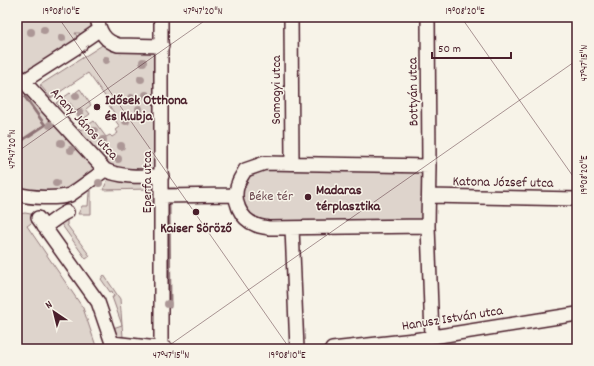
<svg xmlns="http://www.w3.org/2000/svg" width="594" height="366" font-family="Dekko,sans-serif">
  <rect width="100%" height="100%" fill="#f7f3e8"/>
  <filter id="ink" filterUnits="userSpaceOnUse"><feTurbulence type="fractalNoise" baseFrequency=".025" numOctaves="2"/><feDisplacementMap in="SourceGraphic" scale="8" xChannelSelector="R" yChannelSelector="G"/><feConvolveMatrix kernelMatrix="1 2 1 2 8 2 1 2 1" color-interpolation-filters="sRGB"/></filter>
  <g filter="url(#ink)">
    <path fill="#ded4cc" stroke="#947a7c" d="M17,17H90L92,34L85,39L80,33H75L80,41L28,74L17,65Z
      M104,44L158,50L154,171L112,170L75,131L79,128L81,130L94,121L106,137L110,135L112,137L118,133L116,130L120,127L112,116L115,114L106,101L107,99L88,73L51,98L40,85Z
      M17,81L98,171L69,191H17Z
      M80,89L91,105L86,109L90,114L82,120L70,103L61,108L56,103L70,93L72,95Z
      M267,169L423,172V220L265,221L250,214L241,196L249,177Z
      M109,177L152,181L155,183L156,202H151L150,189L103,190Z
      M91,190V214H78L82,206H88L89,193Z
      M17,212L18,214L25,213L36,215L34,221L27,226L83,308L97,349H17Z
      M67,214V225L90,256L86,259L59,221Z
      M104,275L120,299L123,337L143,339L144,342L116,339L113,328L122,325L112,297H114L112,291L110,292L101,279Z"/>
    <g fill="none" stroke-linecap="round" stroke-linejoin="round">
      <path stroke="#8e7275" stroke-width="3" d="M17,135L21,141L45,125L25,97
        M168,189H175
        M169,205L170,307"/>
      <g stroke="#4a1f2b" stroke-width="16">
        <path id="minor" d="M97,17C99,31 104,41 118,45L162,46
          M291,17L292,163
          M428,17L429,166L428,226L432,336
          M83,41L99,30
          M17,74L105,170C122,178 143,176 162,176
          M24,81L80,45
          M17,194C31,198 57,199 70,195L105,170
          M161,196L235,195
          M429,196L577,199
          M38,218L98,302L112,343L167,349
          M428,226L268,228C265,227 260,227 256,225C240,219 232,200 238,184C239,179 243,175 245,170L265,163L429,166
          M44,227C50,224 61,214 67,212
          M292,228L297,349
          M161,348V17
          M332,349L414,340L577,314"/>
      </g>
      <use href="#minor" stroke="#f7f3e8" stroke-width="13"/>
    </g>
    <g fill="#ac9796">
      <circle cx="44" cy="30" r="4"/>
      <circle cx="31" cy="32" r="4"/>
      <circle cx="62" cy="38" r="4"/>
      <circle cx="106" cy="60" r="4"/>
      <circle cx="143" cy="62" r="4"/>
      <circle cx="141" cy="79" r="4"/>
      <circle cx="146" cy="95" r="4"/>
      <circle cx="76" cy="96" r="4"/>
      <circle cx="131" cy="98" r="4"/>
      <circle cx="139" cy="109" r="4"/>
      <circle cx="80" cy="113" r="4"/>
      <circle cx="126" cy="121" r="4"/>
      <circle cx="50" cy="125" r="4"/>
      <circle cx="94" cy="131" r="4"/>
      <circle cx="103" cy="140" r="4"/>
      <circle cx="61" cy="143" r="4"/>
      <circle cx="121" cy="146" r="4"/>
      <circle cx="71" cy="150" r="4"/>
      <circle cx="118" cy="159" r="4"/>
      <circle cx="56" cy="183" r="4"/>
      <circle cx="99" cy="183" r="4"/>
      <circle cx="168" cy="304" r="4"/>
    </g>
  </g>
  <path fill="none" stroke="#4a1f2b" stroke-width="1" stroke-opacity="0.45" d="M58,17L290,349M461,17L577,182M17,152L210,17M164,349L577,60"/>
  <g fill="#4a1f2b" stroke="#f7f3e8" stroke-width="1.5">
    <circle cx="97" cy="107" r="4"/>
    <circle cx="308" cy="197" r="4"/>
    <circle cx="196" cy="212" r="4"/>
  </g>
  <g text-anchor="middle" stroke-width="3" stroke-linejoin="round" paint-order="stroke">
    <g font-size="14" fill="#4a1f2b" stroke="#f7f3e8">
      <text transform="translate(275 90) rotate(-90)" y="5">Somogyi utca</text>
      <text transform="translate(412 92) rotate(-91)" y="5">Bottyán utca</text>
      <text transform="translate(85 123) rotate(47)" y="5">Arany János utca</text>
      <text transform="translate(503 181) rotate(1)" y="5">Katona József utca</text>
      <text transform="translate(146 182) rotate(-90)" y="5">Eperfa utca</text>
      <text transform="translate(452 317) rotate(-9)" y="5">Hanusz István utca</text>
    </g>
    <g font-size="14" font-weight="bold" fill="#4a1f2b" stroke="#f7f3e8" text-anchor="start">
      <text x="105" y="104">Idősek Otthona<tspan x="105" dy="16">és Klubja</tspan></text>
      <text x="316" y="194">Madaras<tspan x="316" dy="16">térplasztika</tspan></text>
      <text x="196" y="232" text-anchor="middle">Kaiser Söröző</text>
    </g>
    <g font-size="14" fill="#6f4c53" stroke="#f7f3e8">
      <text x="271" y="200">Béke tér</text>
    </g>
  </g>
  <rect width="594" height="366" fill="none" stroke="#f7f3e8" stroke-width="44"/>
  <g transform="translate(54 312) rotate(325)" stroke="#f7f3e8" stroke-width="3" paint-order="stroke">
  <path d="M0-3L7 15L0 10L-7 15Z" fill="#4a1f2b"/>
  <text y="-6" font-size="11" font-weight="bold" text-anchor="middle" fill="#4a1f2b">N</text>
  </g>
  <path d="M432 52v6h79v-6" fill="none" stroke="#4a1f2b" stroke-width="2"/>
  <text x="438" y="52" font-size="12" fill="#4a1f2b" stroke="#f7f3e8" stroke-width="3" paint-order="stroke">50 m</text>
  <rect x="22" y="22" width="550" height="322" fill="none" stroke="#4a1f2b" stroke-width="1.5"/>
  <g font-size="10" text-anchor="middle" fill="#4a1f2b">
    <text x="61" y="14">19°08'10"E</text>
    <text x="203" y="14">47°47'20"N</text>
    <text x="465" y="14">19°08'20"E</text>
    <text transform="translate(583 63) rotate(-90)" y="4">47°47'15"N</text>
    <text transform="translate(11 149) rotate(-90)" y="4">47°47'20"N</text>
    <text transform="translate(583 175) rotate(-90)" y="4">19°08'20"E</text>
    <text x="171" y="358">47°47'15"N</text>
    <text x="287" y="358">19°08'10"E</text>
  </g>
</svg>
